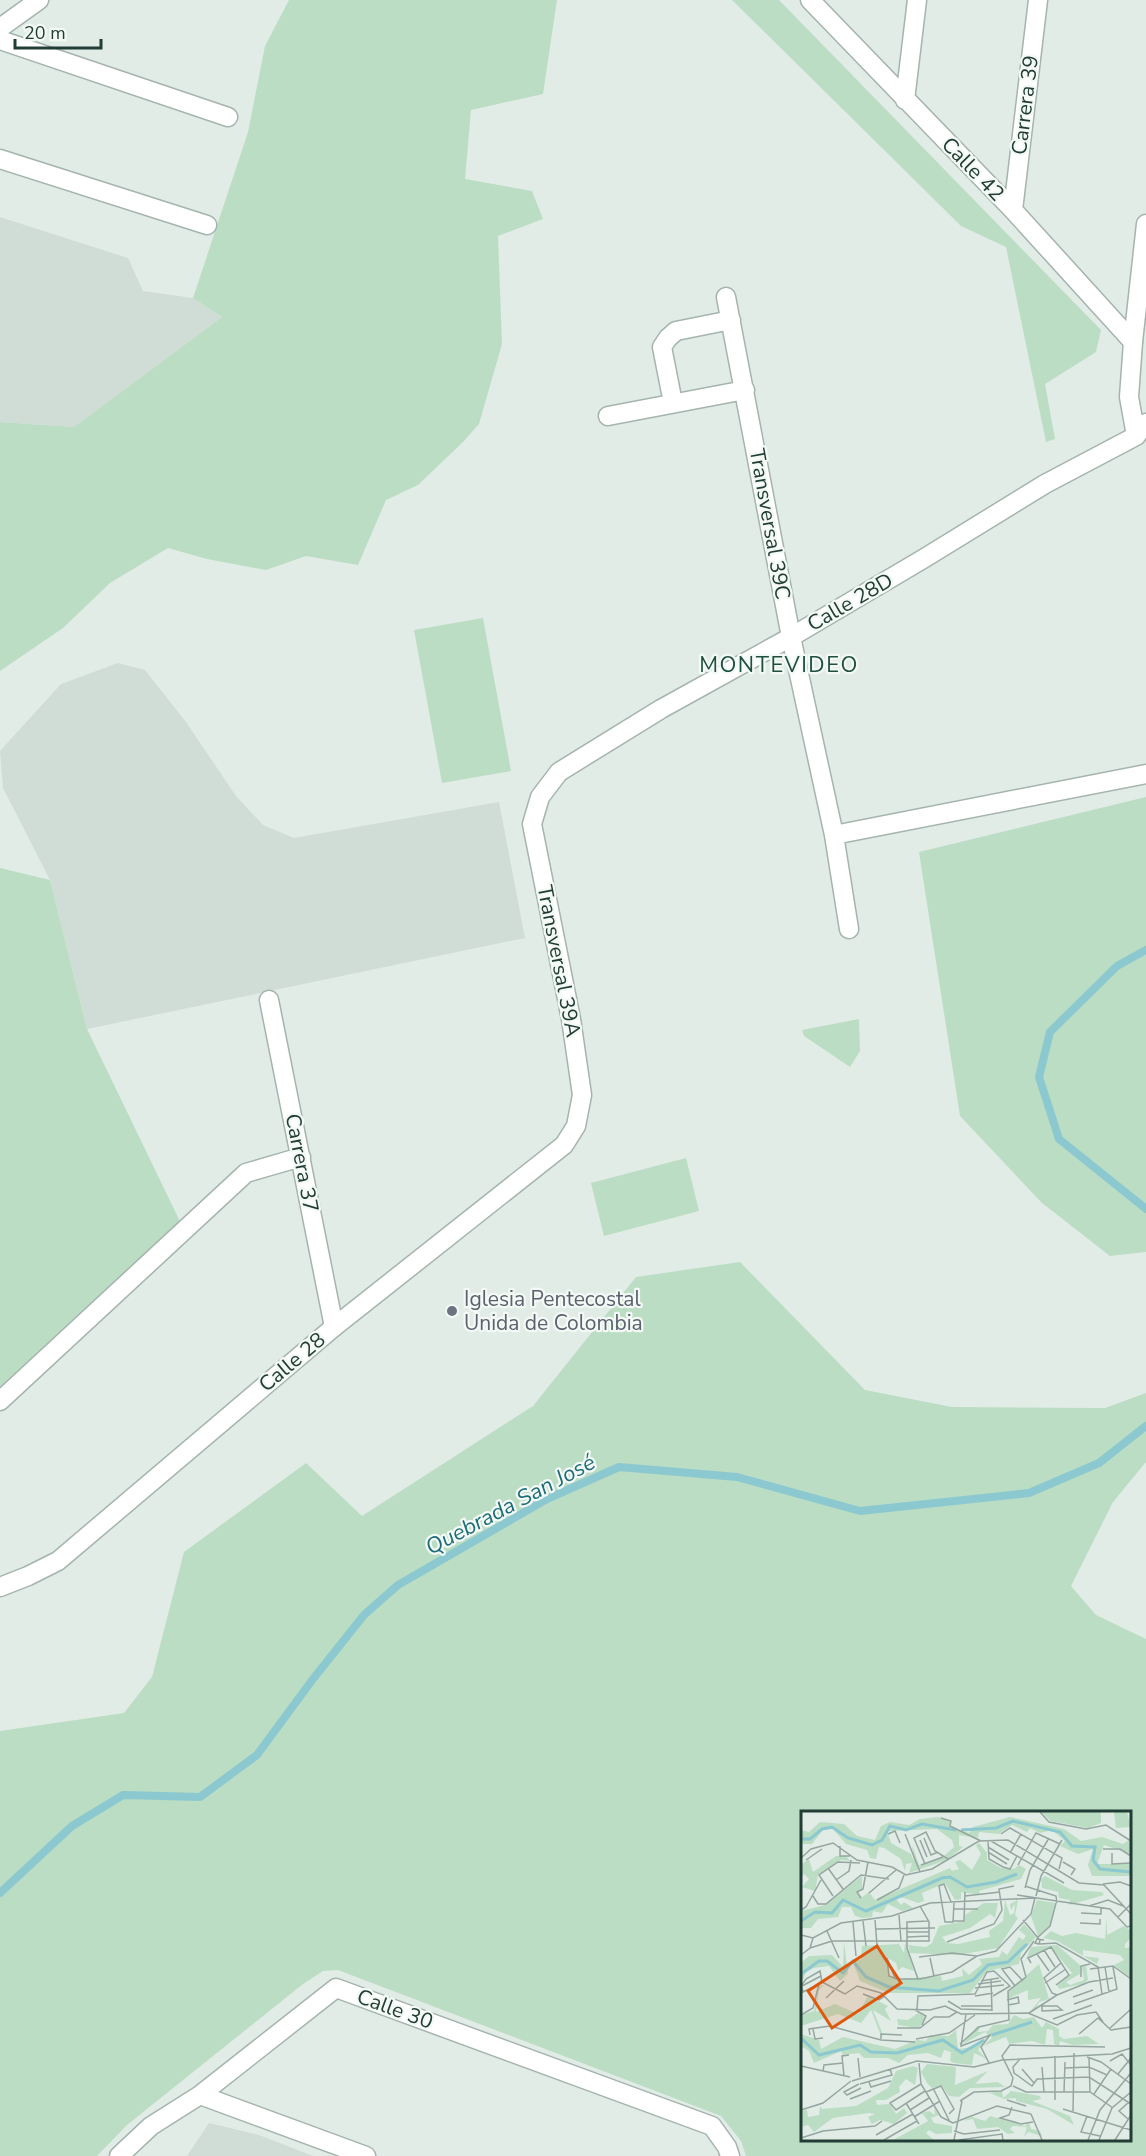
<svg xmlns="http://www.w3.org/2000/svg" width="1146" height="2156" font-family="'Nunito Sans',sans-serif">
  <rect width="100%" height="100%" fill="#e2ece7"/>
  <path fill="#d0dcd6" d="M0,217L128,258L143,291L193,298L222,317L74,427L0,422Z
    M118,663L145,670L186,722L236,796L263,825L294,838L499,802L525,938L87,1029L50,880L3,788L0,751L61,684Z
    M209,2123L259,2135L313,2156H187Z"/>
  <path fill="#bbddc3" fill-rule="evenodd" d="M289,0H557L543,94L471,110L465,179L532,191L543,219L498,236L502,344L479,424L464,441L418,485L386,500L358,565L306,556L266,570L207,559L168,548L110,583L63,628L0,671V422L74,427L222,317L193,298L248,132L265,46Z
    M732,0H779L1101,330L1096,352L1045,384L1055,439L1046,442L1006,247L961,226Z
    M483,618L511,771L442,783L414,630Z
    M1146,797V1252L1110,1256L1042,1203L960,1116L919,852Z
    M0,868L50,880L87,1029L188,1238L0,1388Z
    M859,1019L860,1051L850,1067L804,1036L802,1030Z
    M686,1158L699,1211L604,1236L591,1183Z
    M740,1262L865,1390L952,1407L1105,1408L1146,1393V1462L1113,1502L1071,1586L1096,1615L1146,1639V2156H746L741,2141L721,2116L338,1970L323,1971L303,1984L127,2125L97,2156H0V1731L124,1713L152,1677L184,1552L306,1463L362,1516L533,1406L636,1277ZM1130,1812V2140H802V1812Z"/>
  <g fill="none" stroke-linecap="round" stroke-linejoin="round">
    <path stroke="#8bc8d0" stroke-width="8" d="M1146,950L1117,966L1050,1032L1039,1077L1059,1139L1146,1209
      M0,1893L72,1826L123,1795L200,1797L257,1755L313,1679L364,1615L398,1585L547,1499L619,1467L737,1477L860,1511L1029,1493L1099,1463L1146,1426"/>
    <g stroke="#a5b4ae" stroke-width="21">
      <path id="minor" d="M810,0L1013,210L1133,342
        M0,28L39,0
        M0,40L228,117
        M905,100L917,0
        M0,159L207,225
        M1013,210L1038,0
        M726,297L791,637L834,835L849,929
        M673,403L662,347L668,338L676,331L731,320
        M608,416L745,390
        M834,835L1146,774
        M269,1000L334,1327
        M0,1401L246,1173L301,1157
        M200,2095L366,2156
        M119,2156L151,2126L200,2095L336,1988L712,2126L727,2147L730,2156"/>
    </g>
    <g stroke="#a5b4ae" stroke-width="21">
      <path id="tertiary" d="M1136,436L1129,397L1133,342L1146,224
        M0,1587L28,1576L58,1561L334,1327L564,1145L576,1126L582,1095L571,1019L532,824L540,797L559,772L661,709L791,637L923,559L1045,484L1136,436L1146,423"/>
    </g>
    <use href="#minor" stroke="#fff" stroke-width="18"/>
    <use href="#tertiary" stroke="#fff" stroke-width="18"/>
  </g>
  <circle fill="#6b7280" stroke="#f3f9f5" stroke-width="2" cx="452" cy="1311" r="6"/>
  <g text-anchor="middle" stroke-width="4.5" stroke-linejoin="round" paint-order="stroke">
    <g font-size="21" fill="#223d35" stroke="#f3f9f5">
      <text transform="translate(1025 105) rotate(-83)" y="7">Carrera 39</text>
      <text transform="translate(973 169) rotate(46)" y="7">Calle 42</text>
      <text transform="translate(770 524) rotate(80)" y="7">Transversal 39C</text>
      <text transform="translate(850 602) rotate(-30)" y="7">Calle 28D</text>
      <text transform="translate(559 961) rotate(79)" y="7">Transversal 39A</text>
      <text transform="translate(302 1163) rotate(79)" y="7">Carrera 37</text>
      <text transform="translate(292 1362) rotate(-40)" y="7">Calle 28</text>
      <text transform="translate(395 2009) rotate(20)" y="7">Calle 30</text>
    </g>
    <g font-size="21" fill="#5b616d" stroke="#f3f9f5" text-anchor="start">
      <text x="464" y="1306">Iglesia Pentecostal<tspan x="464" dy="24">Unida de Colombia</tspan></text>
    </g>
    <g font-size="22" letter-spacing="1.5" fill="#1f4f41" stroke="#f3f9f5">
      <text x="779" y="672">MONTEVIDEO</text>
    </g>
    <g font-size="22" font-style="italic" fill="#1d6c78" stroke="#f3f9f5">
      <text transform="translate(510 1504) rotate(-28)" y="8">Quebrada San José</text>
    </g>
  </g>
  <g transform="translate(801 1811)">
    <rect width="330" height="330" fill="#e2ece7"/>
    <path d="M240,1H300V12L287,17L250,10ZM313,1H326L330,16L315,17ZM138,6L150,11L148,16L168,22L172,16L209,6L263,18L280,30L301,26L322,33L328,29L330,43L303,34L296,53H330V65H291L287,54L292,38L277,43L259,35L264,30L251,19L239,22L229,17L226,21L211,14L198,23L178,21L177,27L158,24V35L162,36L147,48L143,45L153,36L151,29L136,18L86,20L90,32L110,43L113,50L111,34L118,54L142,46L146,49L108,62L111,52L105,53L104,60L100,48L83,37L78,36L75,48L69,47L66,39L45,33L32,18L22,19L11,33H0V19L8,21L19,11L43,13L56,25L74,29L80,15L89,11L108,14L119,8ZM178,32L186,42V49L200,57L213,58L218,54L225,58L220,68L178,80L179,84L160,81V88L154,89L144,72L121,82L123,90L117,92L100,86L95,88L100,94L103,91L112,97L101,100L87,93L81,102L72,100L71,106L62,107L54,105L50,96H41L37,106L17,108L10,117H0V100L24,94L61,65V78L55,81L60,87L68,81L74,89L149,57L151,60L158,58L154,51L159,49L171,59L180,43L175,34ZM35,45H45L49,50L40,49L17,64L14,80L1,76L8,68L3,63L0,66L1,53L8,48L12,61ZM244,65L271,79L301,81L303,84L268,94L269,89L258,87L257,81L241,77L240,68ZM204,89L209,104L213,102L214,93L210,99L209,93L217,89L214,104L217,107L197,137L157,144L109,142L107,134L125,136L131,132L138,115L164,110V104L183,92H197L194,107L189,103L169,117L141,126L146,132L157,133L189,126L188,120L202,110ZM236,89L254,92L249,114L237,125L230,105ZM306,105V124L323,115L330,120V127L324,133V137L330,136V167L313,154L323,149L319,144L282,139V145L298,147L296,153L256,130L242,127L250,120L261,125L275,122L304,128ZM223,113L235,126L220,142L218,153L186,160L169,182H88L59,170L51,149H60L61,135L98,133L103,142L104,131L113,160L101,156L97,160L95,152L87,147L88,165L97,168L140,165L141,170L162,165L161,157L168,164L181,153L178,148L198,146L201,140L206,144L218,126L222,129L225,125L218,119ZM43,131L47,163L39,170L28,155L13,157L5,161L0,173V152L8,145L31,144L42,156ZM256,134L280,155L279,163L265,171L269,174L283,169L281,156L285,154L287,169L282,173L258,178L256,174L271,162L250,136L226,147L223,153L230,136ZM238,153L248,188L238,191L235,197L229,201L240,187L227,189V179L206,188L207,181ZM23,174L18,179L15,201L34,193L57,203L67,185L87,195L84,198L90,210L72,199L81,221L80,225L70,199L60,212L37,203L0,215V204L13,200L18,175ZM117,202L125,206L118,217L97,214L96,208L107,209ZM213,204L222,208L233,206L241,217L245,211L258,218V225L263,228L286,225L298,233L272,234L259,230L258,235L253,233L252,219L246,218L244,234L231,230L208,233L205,226L182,235L191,227L184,221L162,233L176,215H179L177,221L187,220L192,214L207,213ZM155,219L157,238L171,236L187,225L177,239L186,248L173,242L171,254L153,252L149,250L150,241L143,239L140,247L127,242L107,244L98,252L87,247H63L58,242L42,244L40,240L13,252L8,240L2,236L0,239V223L18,229L20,238L42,226L94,238L116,229L125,230L129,224L148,225ZM126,253L155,256L154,274L187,260L174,273L197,271L204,276L169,277L158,286L148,285L141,275L131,277L126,272L120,261ZM112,255L117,257L114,274L105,268L98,276L99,281L85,289H75L76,294L89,293L95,303L103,297L106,302L93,313L79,309L71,313L67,306L74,303L68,302L32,307L13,321L7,314L0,316V300L6,299L7,306L18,304L19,295L21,298L55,295L87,277L95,260ZM201,280L202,287L210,280L239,285L240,288L231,290L269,305L273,314L246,298L215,290V287L203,288L189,282ZM133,297L138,304L130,307L133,312L151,315V322L135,323L128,319L125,322L133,329H92L127,310L121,302L128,300L134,304ZM189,305L224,315L228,312L230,318L239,320L241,325L227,321L223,326L226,316L212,315L209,318L214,322L207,323L197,316L176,318L172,308L162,310L171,306L184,310Z" fill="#bbddc3"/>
    <path fill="none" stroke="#8bc8d0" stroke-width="3" d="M160,19L195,17L212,10L259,21L271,35L294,36L292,49L299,58L330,61M0,28H9L21,18L31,16L47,27L71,34L81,29L89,15L105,19L121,13L155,19M0,110L14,101L31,102L42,89L65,100L141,67L149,66L166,76L195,71L216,63M0,163L18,150H26L42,162L52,150L65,166L88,176L138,180L172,169L187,154L207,151L226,133M191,224L231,211M0,227L18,244L59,234L70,241L96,242L142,229L161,242L183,229"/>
    <path fill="none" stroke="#95a6a0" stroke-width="1.5" d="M239,1L248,11L285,18L305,14L330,30M140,7L150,10L149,15L180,30M87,23L94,20L99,32M104,23L119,61M200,23L209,17L261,47L258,58M123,27L130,44L137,41M119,29L126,46M187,30L188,48L202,56L209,58L216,45M190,30L263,72M39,35V45H49M187,36L208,49M302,38H319L330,45M187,41L206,53M209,42L220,23M311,42V53L330,52M0,47L10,38L32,32L56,49L91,56L105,64L131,58L178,30L207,29L278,72L303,74L330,103M5,49L21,38M262,51L274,58L270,64M124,53L113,27L125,21L134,40L147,48M120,54L142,46M217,54L235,22L259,33M27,57L42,78M35,69L48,60L50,49M302,73L319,71L330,75M224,75L255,85L256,92M224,77L229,59L248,27M68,82L95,59M216,84L309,98L326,116L330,115M12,85L17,93H25L60,64L88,68M32,85L18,64L37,51L59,52M164,85L199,81M235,85L240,65L261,29M60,87L56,81L62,78L67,51M76,89L98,77L103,64M150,91L143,73L138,75L144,111H152L153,92M288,95L307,89L322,95M152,98H177M0,99L5,96L20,69M280,102L300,103V97M98,104L100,130M317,106L330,93M74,109L76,134M222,109L238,128M62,110L65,135M152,110H163L164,81M52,111L55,145M279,112L299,113V108M75,118L134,117M26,120L38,147M106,121H128M0,124L12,127L40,112L91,105L129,92L234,87M106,126L128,125M236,127L249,115L255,92M239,129L238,133L234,132L236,128L243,129M146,131L193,113L201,99L198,78L213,75M239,133L255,132L297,156L301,183M9,137L31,130H128V111L119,95M243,139L254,156M236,143L248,160M0,144L9,137L12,127M118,146L151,142L176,145M129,147L133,165M230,152L227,147L250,136L268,164L255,174M304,156L308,181M289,158L312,155L330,168M225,166L220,148L233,130M280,166V155L289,153M94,167L86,147L88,165L96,168H119L151,161L176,145L195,140L230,103L234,87M117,168L106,137V111L127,110M190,168L191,200M180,170L198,167M21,171L44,183L56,175L80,182L96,198L129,199L144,195L160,203L227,202L256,214L276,204L295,201L302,211M244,172L265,158M177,173L200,170M1,175L20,165M214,175L201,158L209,156L222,170M174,177L203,174M2,180L0,175L5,168L19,160L21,171M0,182L18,173M62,183L78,189L84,185M256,184L251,182L243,167L260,152M174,185L192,182M272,186L292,179M25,187L43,170M206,189L217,186L218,192L207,194M147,190L160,198L191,199M273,193L316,178L312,156M160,195H191M241,195H256L261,199L241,200ZM116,198L117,185L174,183L186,161L193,160L209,175L192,185M114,199L125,205L121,214M228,202L256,184L288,171L312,167M165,203L160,235L189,224L180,236L188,252M0,204L12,197L18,173M252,208L291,194M96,217H119L133,206H148L156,201M12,218L14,228L22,227M308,218L330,198M278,223L297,207L310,219L330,216M9,224L8,218L29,215L80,229L114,231M80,228V223L101,224M115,228L148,222L174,204M159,233L178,216L208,209L207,180L225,166M254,245V289M286,246L300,251L330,273M288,246L289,281M57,247L59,266M219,248L212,256L213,262L231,275L236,268L288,266L330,293M309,250L321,243L330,254M118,252L120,273L140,306L152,312M0,255L49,266M241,256L243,281M264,257L288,256L306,264M221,258L233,272M22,260L23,254L42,252M317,263L330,247M43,265L41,245L48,244M51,270L116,250L173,256L201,249L311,243L330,237M68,271L70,276L90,270M58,273L43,281L46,284L60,277M59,273L91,264L89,258M120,273L89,292L95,299L124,280M212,275L225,281H289L312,297M132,277L149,311M125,281L140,275L153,298L148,303M263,281L264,251M293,283L310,258M49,288L70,280M206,289L225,295M159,290L173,281L200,280L210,275L212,267L201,245L209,234L304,236M105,292L118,313M211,296L208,304L199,307L220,313L232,311M262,298L330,319M0,299L22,292L50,270M109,299L128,287M272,300L273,242M230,303L241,329M286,305L280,321L299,325M113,306L139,290M327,308L318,300L328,291M152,312L196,295L230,303M153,320L163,323L199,319M75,324L112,303M0,327L22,320L74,315L81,310M83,329L116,310M153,329L161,290M158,329L201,323L202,329M287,329L299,299L330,262M298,329L311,297L330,281M314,329L330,304"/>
    <path fill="#de580e" fill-opacity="0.15" stroke="#de580e" stroke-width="3" d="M76,135L100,172L31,217L7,180Z"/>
    <rect width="330" height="330" fill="none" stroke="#223d35" stroke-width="3"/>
  </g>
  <path d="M15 39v9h86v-9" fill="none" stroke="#223d35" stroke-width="3"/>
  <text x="24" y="39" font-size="18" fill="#223d35" stroke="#f3f9f5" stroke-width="4.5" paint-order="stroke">20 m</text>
</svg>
